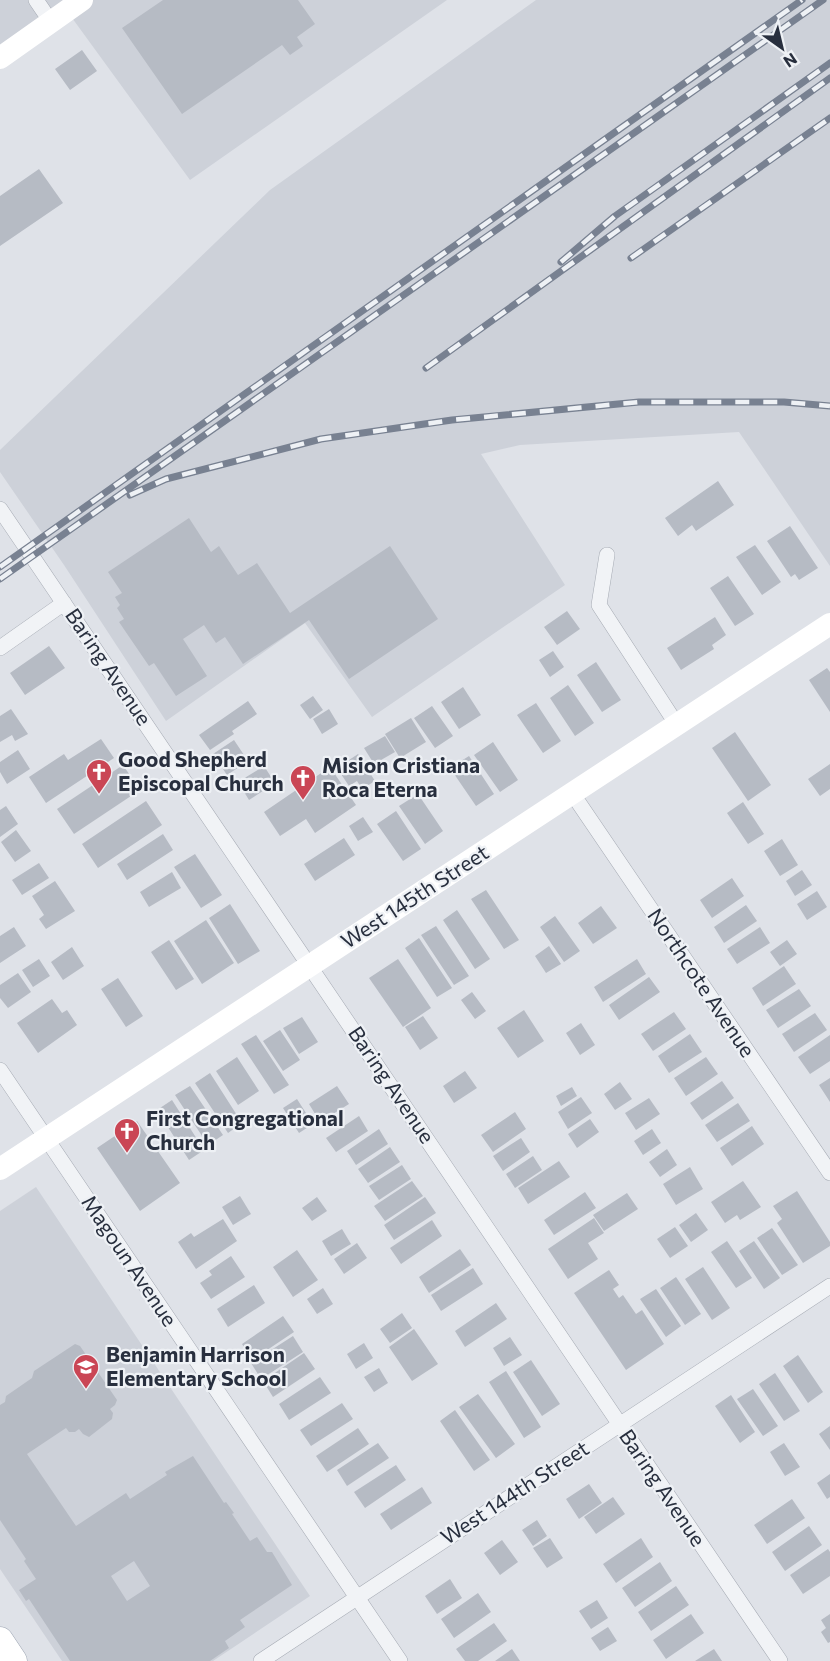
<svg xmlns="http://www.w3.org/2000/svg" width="830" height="1661" font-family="Commissioner,sans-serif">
  <rect width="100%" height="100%" fill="#dfe2e8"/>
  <path fill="#cdd1d9" d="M0,0H32L47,21L0,54Z
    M36,0H447L190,180L67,11L51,22Z
    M536,0H830V566L739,432L520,445L481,454L565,585L372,717L305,623L166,721L64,565L0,472V450L270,190Z
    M36,1187L310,1596L213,1661H62L0,1569V1211Z"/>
  <path fill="#b6bbc4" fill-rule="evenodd" d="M163,0H298L315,24L297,37L303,46L290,55L282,45L182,114L122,28Z
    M82,50L97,71L70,90L55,69Z
    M39,169L63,203L0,246V196Z
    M718,481L734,505L696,531L692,525L678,536L665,518Z
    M189,518L211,552L219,546L238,575L257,563L290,613L390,546L438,619L349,679L309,620L243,664L225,637L216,643L204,625L183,639L207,676L176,696L154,663L149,666L119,622L124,619L117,608L120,605L115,597L122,593L108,572Z
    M790,526L818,568L799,580L795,574L791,577L767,541Z
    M755,545L781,582L762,595L736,557Z
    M728,576L754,614L735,626L710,588Z
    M567,611L580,629L557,645L544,627Z
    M715,617L726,635L712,645L714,649L681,670L667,648Z
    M49,646L65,668L25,695L10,673Z
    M553,651L564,667L550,677L539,660Z
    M596,662L621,700L602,712L577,675Z
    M827,668L830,672V712L809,680Z
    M568,685L594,723L575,736L550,698Z
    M463,687L481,715L459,729L441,702Z
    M313,696L323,710L310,719L300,705Z
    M248,701L257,714L232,731L234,734L210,750L199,735Z
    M536,703L561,741L543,753L517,715Z
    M432,706L453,736L435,748L414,718Z
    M11,709L28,734L15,741L12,735L0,742V716Z
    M329,709L338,724L322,734L313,719Z
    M411,718L426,742L400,758L385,734Z
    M735,732L771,785L748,801L712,748Z
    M385,736L395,752L374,764L364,748Z
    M101,739L114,758L46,803L29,777L64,754L68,760Z
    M234,740L248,761L227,775L213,754Z
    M493,742L518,780L500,792L474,755Z
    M18,750L30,769L7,784L0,772V762Z
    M358,754L375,781L362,789L357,781L349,786L337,768Z
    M469,756L494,794L476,806L450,768Z
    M830,764V789L820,796L808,779Z
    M123,765L140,790L74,834L57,809Z
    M264,766L275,783L249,800L238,782Z
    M330,767L356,805L315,833L306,819L280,836L264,812Z
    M418,794L443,831L425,844L399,806Z
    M146,801L162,825L98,868L82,844Z
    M743,802L764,834L748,844L727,813Z
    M6,806L18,824L0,837V810Z
    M396,811L421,849L403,861L377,824Z
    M363,817L373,832L358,841L349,826Z
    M16,830L31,851L15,862L1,842Z
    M163,834L173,850L127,880L117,864Z
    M344,838L355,855L315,881L304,864Z
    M782,839L798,865L780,876L764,851Z
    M195,854L222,895L201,908L174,867Z
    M39,863L49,878L22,895L12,880Z
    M802,870L812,885L795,896L786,881Z
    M172,872L181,888L149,907L140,892Z
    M732,878L744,896L712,918L700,900Z
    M55,881L75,911L46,929L39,919L44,915L32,896Z
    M486,890L519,940L504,949L471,899Z
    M817,891L827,907L807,920L797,904Z
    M230,904L260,951L238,964L209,918Z
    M746,905L757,921L724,943L714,927Z
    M601,906L617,928L593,944L578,923Z
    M457,910L490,959L475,969L443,920Z
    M555,916L580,951L564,962L540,927Z
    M206,920L234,963L202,984L174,941Z
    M436,926L469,976L454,985L421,935Z
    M14,927L26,946L0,963V936Z
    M760,927L770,943L737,964L727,949Z
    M419,938L452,988L437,997L405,948Z
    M169,940L194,979L176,990L151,952Z
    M787,940L797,954L780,966L770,952Z
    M549,946L561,964L546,973L535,956Z
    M72,947L84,966L63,980L51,962Z
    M39,959L50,976L33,987L22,970Z
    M398,959L431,1008L403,1027L369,978Z
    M637,959L646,974L603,1002L594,987Z
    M784,966L796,984L763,1006L752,988Z
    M18,973L31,992L8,1008L0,998V985Z
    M649,977L660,992L619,1020L609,1005Z
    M118,978L143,1016L126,1027L101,989Z
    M799,989L811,1006L778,1028L766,1010Z
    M472,992L486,1011L475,1019L461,1000Z
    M52,999L62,1013L67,1010L77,1025L38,1053L17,1023Z
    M524,1010L544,1041L518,1058L497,1028Z
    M674,1012L686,1029L653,1051L641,1034Z
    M815,1013L827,1030L794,1052L782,1034Z
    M423,1016L438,1038L420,1050L405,1027Z
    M302,1017L318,1042L299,1054L283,1028Z
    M581,1023L595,1045L580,1055L566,1033Z
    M280,1030L300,1060L283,1071L263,1041Z
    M690,1034L702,1052L669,1073L658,1056Z
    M256,1035L289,1085L274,1094L241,1044Z
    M830,1035V1061L810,1074L798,1057Z
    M237,1057L259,1091L238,1105L216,1071Z
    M706,1057L718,1074L686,1096L674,1078Z
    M465,1071L477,1088L454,1103L443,1086Z
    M210,1073L242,1123L228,1133L195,1083Z
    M830,1078V1102L819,1085Z
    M722,1081L734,1098L702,1120L690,1103Z
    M620,1082L632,1099L615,1110L604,1094Z
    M190,1086L223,1135L208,1145L175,1095Z
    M337,1086L349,1104L320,1122L309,1104Z
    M572,1087L577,1096L561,1106L556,1096Z
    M581,1097L592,1113L568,1129L558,1112Z
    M649,1098L660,1114L636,1130L625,1113Z
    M297,1099L313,1124L299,1133L283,1108Z
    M172,1100L204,1150L189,1160L157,1110Z
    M738,1103L750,1121L717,1142L705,1125Z
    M515,1112L526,1129L493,1152L481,1135Z
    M359,1116L368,1131L336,1152L326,1138Z
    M590,1119L599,1132L577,1148L568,1134Z
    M137,1121L180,1183L140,1211L97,1148Z
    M752,1126L764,1144L732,1166L720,1148Z
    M379,1129L388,1144L356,1165L347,1151Z
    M652,1129L661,1143L643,1155L634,1141Z
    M521,1138L530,1152L503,1171L493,1156Z
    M390,1147L400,1162L368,1183L358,1169Z
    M667,1149L677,1165L660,1177L649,1162Z
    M533,1156L542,1170L515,1188L506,1174Z
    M559,1161L570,1177L528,1204L518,1188Z
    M402,1165L411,1179L379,1200L369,1186Z
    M690,1167L703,1189L676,1205L663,1184Z
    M412,1181L423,1196L385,1221L374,1206Z
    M743,1181L761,1207L740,1220L737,1215L725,1223L711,1202Z
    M797,1191L830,1242V1246L803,1263L777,1223L782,1219L773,1206Z
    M585,1192L596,1208L554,1235L544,1220Z
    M627,1193L638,1209L604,1231L593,1215Z
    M240,1196L251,1214L233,1225L222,1207Z
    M317,1197L327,1211L312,1221L302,1208Z
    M425,1197L436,1213L394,1240L384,1225Z
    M696,1213L708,1230L691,1242L679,1225Z
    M594,1218L604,1233L588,1243L598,1259L568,1279L548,1249Z
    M223,1219L237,1241L196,1269L178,1242L191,1233L194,1237Z
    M432,1220L442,1236L401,1264L390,1248Z
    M675,1227L688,1246L670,1258L657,1239Z
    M772,1228L798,1265L782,1275L757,1238Z
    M342,1229L351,1244L331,1256L322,1241Z
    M727,1241L752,1278L736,1288L711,1252Z
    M754,1241L780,1278L764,1289L739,1251Z
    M357,1243L367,1258L344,1274L334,1259Z
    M460,1249L471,1265L429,1293L419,1277Z
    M297,1250L318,1280L293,1297L273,1267Z
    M231,1256L245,1277L211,1299L200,1283L212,1275L209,1271Z
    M703,1267L730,1308L712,1320L685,1279Z
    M473,1268L483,1284L441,1311L431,1295Z
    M609,1270L619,1285L613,1289L619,1298L623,1295L636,1314L642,1310L664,1344L626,1370L574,1293Z
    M676,1277L701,1314L685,1325L660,1288Z
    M254,1285L265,1303L228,1327L217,1309Z
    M323,1288L333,1304L317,1314L307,1299Z
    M656,1289L681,1326L666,1337L640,1299Z
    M496,1303L507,1319L465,1347L455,1331Z
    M402,1313L412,1328L390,1343L380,1329Z
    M283,1316L294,1332L252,1360L242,1344Z
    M414,1329L438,1364L412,1381L389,1347Z
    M293,1336L303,1352L261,1379L251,1363Z
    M510,1337L522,1355L504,1366L493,1348Z
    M364,1343L373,1358L356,1369L347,1354Z
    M75,1344L80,1346L117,1400L115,1405L110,1409L113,1413L112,1419L89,1437L83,1434L79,1429L75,1432H69L66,1428L27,1454L76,1526L126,1493L130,1499L167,1475L165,1472L193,1456L224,1503L226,1502L234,1513L232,1514L250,1541L257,1537L267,1552H272L292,1585L240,1620L245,1627L225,1641L229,1648L210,1661H70L29,1599L26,1601L19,1590L36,1579L24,1561L26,1559L0,1520V1405L5,1402L6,1396L32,1378L34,1371ZM134,1561L150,1586L127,1601L111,1576Z
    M304,1353L315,1369L273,1397L263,1381Z
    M798,1355L823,1392L808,1403L783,1366Z
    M531,1360L560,1404L542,1416L513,1372Z
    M379,1368L388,1383L374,1392L364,1377Z
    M506,1371L541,1427L524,1438L489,1382Z
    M775,1373L800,1411L784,1421L759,1384Z
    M320,1377L331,1393L289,1420L279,1404Z
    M753,1389L778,1426L763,1436L737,1399Z
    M478,1394L515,1444L496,1458L459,1407Z
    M731,1395L755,1432L740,1443L715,1406Z
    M342,1403L353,1419L311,1446L300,1430Z
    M455,1410L490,1460L474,1471L440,1421Z
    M830,1426V1450L819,1434Z
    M358,1428L369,1444L327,1472L316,1456Z
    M378,1443L389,1458L347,1486L337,1470Z
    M784,1443L800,1467L785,1476L770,1452Z
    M396,1465L406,1480L365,1508L354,1492Z
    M830,1474V1497L827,1499L817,1483Z
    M589,1484L602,1503L579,1519L566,1499Z
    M422,1487L432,1503L391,1530L380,1514Z
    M613,1497L625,1514L596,1534L584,1517Z
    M792,1499L805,1518L767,1544L754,1525Z
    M537,1520L547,1536L533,1546L522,1530Z
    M809,1526L822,1545L785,1571L772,1552Z
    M550,1538L563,1558L547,1568L533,1548Z
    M641,1538L653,1557L616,1583L603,1564Z
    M502,1540L518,1562L500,1575L484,1553Z
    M828,1549L830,1552V1576L803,1594L790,1575Z
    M660,1562L672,1581L635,1607L622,1588Z
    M450,1579L462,1598L437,1614L425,1596Z
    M676,1586L689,1605L651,1631L638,1612Z
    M478,1593L491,1612L454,1638L441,1619Z
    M597,1600L608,1618L591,1629L579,1611Z
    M691,1614L704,1633L666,1659L653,1640Z
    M830,1614V1642L828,1643L821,1632L826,1628L821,1620Z
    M494,1623L507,1641L478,1661H465L456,1649Z
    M608,1627L617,1641L600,1651L591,1638Z
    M512,1649L520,1661H495Z
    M714,1649L722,1661H695Z"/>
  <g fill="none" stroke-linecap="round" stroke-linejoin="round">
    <g stroke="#a4a9b2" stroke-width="16">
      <path id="street" d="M36,0L51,22
        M0,509L780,1661
        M607,555L599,605L677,725
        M0,648L64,603
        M572,793L830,1173
        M0,1070L400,1661
        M261,1661L830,1286"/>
    </g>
    <g stroke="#9ea6b3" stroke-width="27">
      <path id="primary" d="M0,1640L14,1661"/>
    </g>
    <use href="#street" stroke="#f1f3f6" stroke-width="15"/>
    <path stroke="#fff" stroke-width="22" d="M0,58L82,0
      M0,1169L830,624"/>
    <use href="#primary" stroke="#fff" stroke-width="26"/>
    <g stroke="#788191" stroke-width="7">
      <path id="rail" d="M631,258L830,118
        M561,262L615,216L830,63
        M426,368L830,78
        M130,495L166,479L321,439L452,420L639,402H784L830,406
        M0,567L802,0
        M0,579L823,0"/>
    </g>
    <use href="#rail" stroke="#eef1f5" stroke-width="4.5" stroke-dasharray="14" stroke-linecap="butt"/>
  </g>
  <defs>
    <g id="church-pin" transform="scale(1.35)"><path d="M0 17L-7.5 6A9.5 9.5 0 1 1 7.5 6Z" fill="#ca4655" stroke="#eef1f5"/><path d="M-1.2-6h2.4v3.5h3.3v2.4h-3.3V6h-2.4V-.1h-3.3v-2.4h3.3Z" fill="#fff"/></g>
    <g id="school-pin" transform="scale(1.35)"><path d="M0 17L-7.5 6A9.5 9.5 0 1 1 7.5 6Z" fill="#ca4655" stroke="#eef1f5"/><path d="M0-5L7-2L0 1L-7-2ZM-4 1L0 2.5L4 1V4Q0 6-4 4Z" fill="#fff"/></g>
  </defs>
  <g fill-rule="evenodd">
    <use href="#church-pin" x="99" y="772"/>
    <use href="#church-pin" x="303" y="778"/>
    <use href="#church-pin" x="127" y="1131"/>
    <use href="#school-pin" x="86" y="1367"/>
  </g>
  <g text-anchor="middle" stroke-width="4.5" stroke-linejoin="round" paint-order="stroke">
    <g font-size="21" fill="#282f3e" stroke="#eef1f5">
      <text transform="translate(108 667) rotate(56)" y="7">Baring Avenue</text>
      <text transform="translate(415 897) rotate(-33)" y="7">West 145th Street</text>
      <text transform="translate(701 983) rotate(56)" y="7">Northcote Avenue</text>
      <text transform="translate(391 1085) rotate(56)" y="7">Baring Avenue</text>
      <text transform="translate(129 1261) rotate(56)" y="7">Magoun Avenue</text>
      <text transform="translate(662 1488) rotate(56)" y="7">Baring Avenue</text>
      <text transform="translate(515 1493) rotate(-33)" y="7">West 144th Street</text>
    </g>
    <g font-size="21" font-weight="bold" fill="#282f3e" stroke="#eef1f5" text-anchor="start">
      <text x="118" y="767">Good Shepherd<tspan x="118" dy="24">Episcopal Church</tspan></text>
      <text x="322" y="773">Mision Cristiana<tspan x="322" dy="24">Roca Eterna</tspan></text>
      <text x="146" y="1126">First Congregational<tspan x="146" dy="24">Church</tspan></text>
      <text x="106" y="1362">Benjamin Harrison<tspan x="106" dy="24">Elementary School</tspan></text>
    </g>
  </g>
  <g transform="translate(782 48) rotate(146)" stroke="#eef1f5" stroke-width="4.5" paint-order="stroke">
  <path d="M0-4.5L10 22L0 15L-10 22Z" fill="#282f3e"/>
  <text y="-9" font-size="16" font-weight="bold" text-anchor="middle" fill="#282f3e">N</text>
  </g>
</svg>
